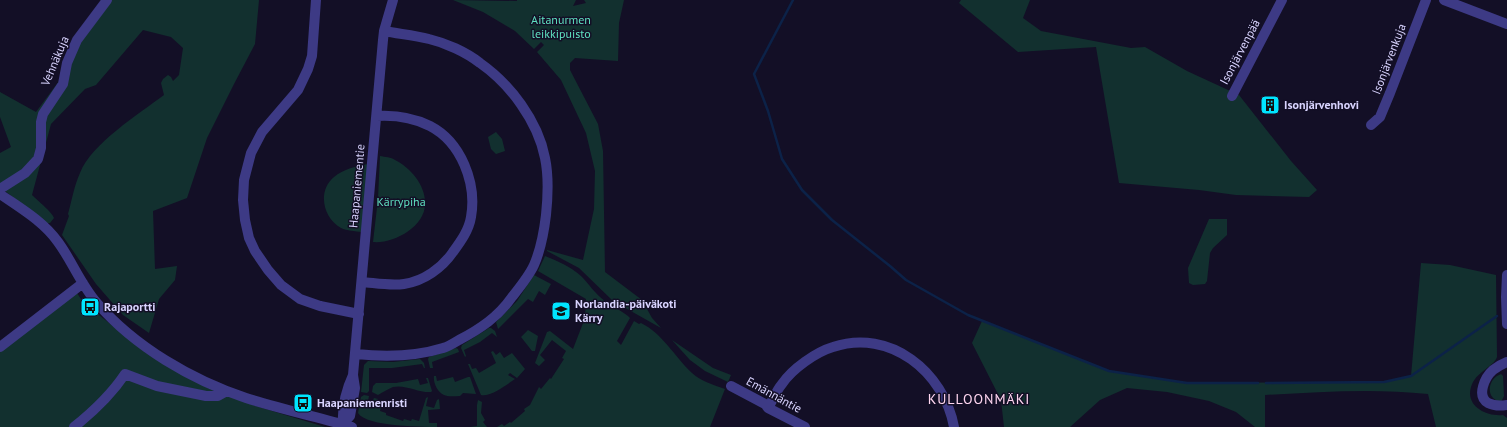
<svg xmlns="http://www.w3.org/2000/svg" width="1507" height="427" font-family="'PT Sans',sans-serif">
  <rect width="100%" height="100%" fill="#130f26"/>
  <path fill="#12302f" d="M102,0H259L255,44L234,84L207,138L187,198L153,211L155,269L177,266L175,280L159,299L149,333L123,315L96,284L62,235L69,216L68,214C72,200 74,186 80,173C91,144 140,113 164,95L161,83L163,79L168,75L171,77L173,81L179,75L183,48L171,37L143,30L96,85L85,89L51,124L32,195C37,200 53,213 54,218L50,223H46L0,187V153L11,147L0,117V92L36,112L62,77Z
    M453,0L517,1V0H576L573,6L586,3L584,0H624L619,23L618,61L575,58L570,63V70L598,124L603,151L605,272L642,300L652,318L661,328L613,301L579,268L547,251V250L583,260L594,209L595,171L586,133L561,80L537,52L544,45L541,42L534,49L515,31L483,12Z
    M961,0H1030L1023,18L1041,31L1131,48L1145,47L1187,71L1239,95L1291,161L1317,190L1309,197L1236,195L1199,190L1119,183L1096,47L1018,52L959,3Z
    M496,132L502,139L505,151L496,154L491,149L488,137Z
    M380,156C385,157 391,157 395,160C411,168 426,186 425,204C425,227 393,244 373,242L378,199Z
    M368,164L362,232C355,231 347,231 341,228C323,218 317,191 334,177C343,169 357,166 368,164Z
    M1209,219H1227V235L1213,248L1210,253L1207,281L1205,284L1193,285L1189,283L1188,268Z
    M545,256C558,261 571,267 581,276C589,284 595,294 605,301C611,306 626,313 630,318L617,341L621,345L634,321L639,324L641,323C663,334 674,356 692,373C700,381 714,385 725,389L710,427H497L502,424L504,426L510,422L511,423L525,411L524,409L530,405L539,387L541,389L550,378L551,379L564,359L562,358L566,351L552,340L540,355L545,360L539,366L535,363L547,332L550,331L573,349L585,318L586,299L538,271Z
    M1421,263L1450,265L1496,275L1497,357C1493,368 1476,371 1471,387C1465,407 1488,417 1503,415L1507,418V427H1436L1428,394C1374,388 1319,392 1265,395V427H1255L1236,412L1209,401L1167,392L1127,388L1100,400L1070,427H1004L1001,400L972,343L982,321L1109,371L1187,383L1384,382L1411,376Z
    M534,275L551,284L545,295L539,291L533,302L528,299L498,329L496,322L517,301Z
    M77,293L90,313L94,311L144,351L210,389L259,407L325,427H0V351Z
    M489,328H491L495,331L497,337L492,333L480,342L464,350L466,356L465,357L461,348L462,345Z
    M528,330L538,336L535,351H532L521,337Z
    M672,340L713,368L731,375L728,382L705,371L690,360Z
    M456,348L458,349L459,352L432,362L433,368H430L428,359L429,357Z
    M493,351L496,355L500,352L504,358L512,353L525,369L517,378L510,373L508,375L515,379C506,385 491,397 481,395L468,364H470L472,369L476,368L479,373L496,363L491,352Z
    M420,359L424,363L425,368H424L422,364L392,368H369V391L367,393L361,392L364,365L368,361L393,362Z
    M1501,374L1503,376L1504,396L1501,402C1485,399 1487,379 1501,374Z
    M434,376H436L437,381L453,377L455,382L468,377H470L476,394L463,393L460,396C455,396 448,397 444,395C437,392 433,382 434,376Z
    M426,378H428L432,391L431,392C419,393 405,384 393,387C388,389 383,392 378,395L372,392L373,386L376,383H396L418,379L420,385L428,383Z
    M364,395L369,396L368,401L372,402L374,398L378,399L377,403L382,404L380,411L386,413V415L403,421L404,419L411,421L412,419L419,421L426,398L428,397L426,406L434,408L437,400L439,399L440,409L428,410L429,423H437V427H444C425,427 366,427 358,413L361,397Z
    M478,400L482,402L481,413L485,420L483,422L487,427H470L477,426V405Z"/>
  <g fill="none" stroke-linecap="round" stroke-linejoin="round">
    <path stroke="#0c2248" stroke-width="2.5" d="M793,0L754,74L768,111L782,159L802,190L832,220L890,266L906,280L968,315L1109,371L1187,383H1258
      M1266,383L1384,382L1411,376L1497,316"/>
    <path stroke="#3d3a85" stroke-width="10" d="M316,0L312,56L308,69L298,90L262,132L251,153L244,180L243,200L245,220L249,238L255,251L268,270L281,285L300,299L320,306L359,314
      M1444,0L1507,24
      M1232,96L1282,0
      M1371,125L1380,117L1390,93L1426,0
      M0,189L25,173L38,159L41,148V122L43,114L63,84L67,63L77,40L107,0
      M0,194C20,208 43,221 58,242C72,261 81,285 97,303C135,347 192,380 246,398C281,409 317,417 352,427
      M1507,275L1506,297L1507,324
      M362,282C375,283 390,286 404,284C424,281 442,268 453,252C461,241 469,230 471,217C477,183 461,142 430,126C414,118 395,115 377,116
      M0,347L83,283
      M356,354C385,357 414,357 443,348C448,347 454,343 459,340C480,329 498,317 512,297C520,287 529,276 534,265C541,249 544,232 546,215C548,196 549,177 545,158C538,121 510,84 480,63C466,52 446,43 429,39C414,35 399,34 384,31
      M1507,362C1502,364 1497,367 1493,370C1485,377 1476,396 1488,403C1494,406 1501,406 1507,405
      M731,386L765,404L768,408L805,427
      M768,408C773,400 776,391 782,384C792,369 816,352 833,347C890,328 944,372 954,427
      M343,424L350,416L355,388L353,375L383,40L384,31L393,0
      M343,424C342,407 346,390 353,375
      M74,427C94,411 111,395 125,374L157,386L206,396H218L227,391"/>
  </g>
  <defs>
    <g id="building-square" transform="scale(1)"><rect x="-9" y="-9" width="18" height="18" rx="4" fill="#00e5ff" stroke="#130f26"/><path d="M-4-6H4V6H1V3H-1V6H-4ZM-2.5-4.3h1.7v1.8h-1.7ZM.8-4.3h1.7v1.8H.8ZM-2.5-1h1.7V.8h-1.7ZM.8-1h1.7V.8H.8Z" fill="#111"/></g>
    <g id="bus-square" transform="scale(1)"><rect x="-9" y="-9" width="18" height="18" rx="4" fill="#00e5ff" stroke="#130f26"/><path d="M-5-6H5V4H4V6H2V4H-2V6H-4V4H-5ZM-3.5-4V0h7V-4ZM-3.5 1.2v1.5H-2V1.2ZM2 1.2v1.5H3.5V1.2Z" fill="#111"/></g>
    <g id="school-square" transform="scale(1)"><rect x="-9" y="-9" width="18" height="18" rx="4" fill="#00e5ff" stroke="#130f26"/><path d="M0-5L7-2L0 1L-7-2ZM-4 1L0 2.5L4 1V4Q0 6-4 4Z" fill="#111"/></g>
  </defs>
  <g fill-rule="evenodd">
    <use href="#building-square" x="1270" y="105"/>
    <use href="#bus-square" x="90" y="307"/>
    <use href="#school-square" x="561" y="311"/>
    <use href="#bus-square" x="303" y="403"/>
  </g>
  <g text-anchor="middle" stroke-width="3" stroke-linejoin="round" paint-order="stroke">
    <g font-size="12" fill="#5fe0c0" stroke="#130f26">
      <text x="561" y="24">Aitanurmen<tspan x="561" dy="14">leikkipuisto</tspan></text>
      <text x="401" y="206">Kärrypiha</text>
    </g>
    <g font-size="12" fill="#d9d4ff" stroke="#130f26">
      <text transform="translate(1240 52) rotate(-62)" y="4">Isonjärvenpää</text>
      <text transform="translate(1389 59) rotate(-69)" y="4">Isonjärvenkuja</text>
      <text transform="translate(55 61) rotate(-67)" y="4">Vehnäkuja</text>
      <text transform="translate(357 186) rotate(-85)" y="4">Haapaniementie</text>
      <text transform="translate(774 395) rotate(29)" y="4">Emännäntie</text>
    </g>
    <g font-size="12" font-weight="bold" fill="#d9d4ff" stroke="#130f26" text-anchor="start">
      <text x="1284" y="109">Isonjärvenhovi</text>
      <text x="575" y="308">Norlandia-päiväkoti<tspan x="575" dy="14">Kärry</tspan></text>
      <text x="104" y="311">Rajaportti</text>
      <text x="317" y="407">Haapaniemenristi</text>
    </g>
    <g font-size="14" letter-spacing="1" fill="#ffd6f0" stroke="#130f26">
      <text x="979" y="404">KULLOONMÄKI</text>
    </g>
  </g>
</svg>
